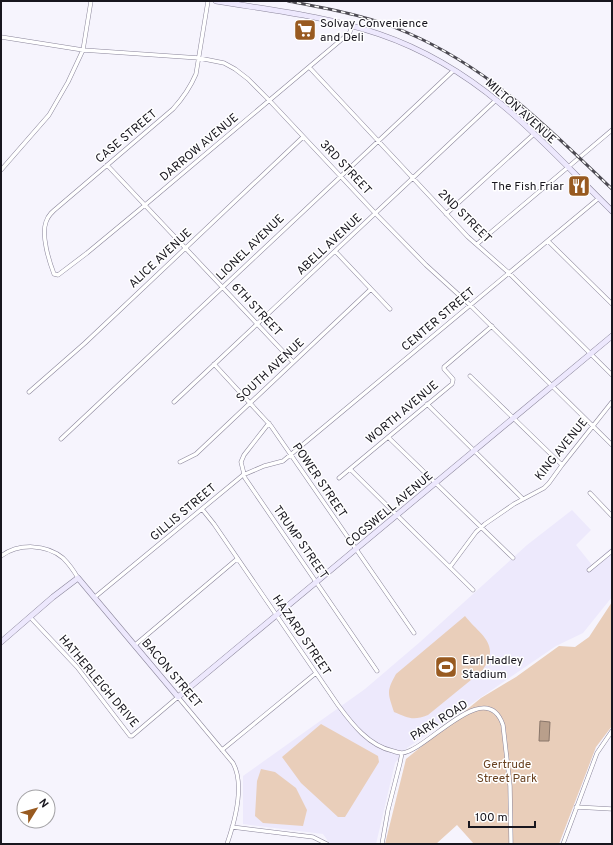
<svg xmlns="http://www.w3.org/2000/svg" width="613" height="845" font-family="Overpass,sans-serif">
  <rect width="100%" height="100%" fill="#f6f4fd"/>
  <path fill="#ede9fc" d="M572,510L591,530L576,545L592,565L612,547V597L583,633L556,646L407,748L395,763L376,844H330L323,834L243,824V776L365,689L420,642L527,545Z"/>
  <path fill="#e9ceba" d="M612,602V726L596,747L559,844H474L457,825L436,844H385L406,759L481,698L516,677L559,646L575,647L589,637Z
    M465,616C480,635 502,644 482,671L428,715C413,721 408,718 394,712C388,693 386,692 396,674Z
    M321,724L378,756L379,762L345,817H338L301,783L282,757Z
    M261,769L275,772L296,788L307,810L303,826L263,823L255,816L257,781Z"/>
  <path fill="#b99f8b" stroke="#89766a" d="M540,721L550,722L549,741H539Z"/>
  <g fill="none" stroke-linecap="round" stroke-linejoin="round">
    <g stroke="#8a859a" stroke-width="4.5">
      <path id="street" d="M208,1L196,74C190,88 183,98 173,109L58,207C53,211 48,215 46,222C41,235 49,261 54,274L58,275L87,253L145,205L347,35L350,32L352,25
        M1,37L83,50L199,58L224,63L235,69L248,79L269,100L375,213L426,265L470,305L612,445
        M309,67L468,237L509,273L612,375
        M107,165L293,362
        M1,170L49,115L68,82L83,50L91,1
        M446,214L534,134
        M548,241L612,304
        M477,244L612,130
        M335,251L390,309
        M214,364L271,426L414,633
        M470,376L562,465
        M29,392L85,343L303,137
        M174,402L496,100
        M427,404L523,499
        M269,423L244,455L241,462L245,478L377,671
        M388,437L513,558
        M61,439L454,70
        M180,462L196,454L371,289
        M350,469L473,590
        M339,478L452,384L453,380V379L444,369V367L492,326
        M590,493L612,516
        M202,509L214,524L338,705C352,724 369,746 393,751C396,752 399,753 402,753C427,751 486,675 503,725L510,786L511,844
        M1,556C19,543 46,544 63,558C69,564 74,571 78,578
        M450,567L476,532L485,524L514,504L544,488L549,483L562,465L612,402
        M589,570L612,551
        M95,597L243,475L264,466L283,461L599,198
        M30,617L77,667L130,736H132L178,697L233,763C245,785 235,821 227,844
        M135,645L237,559
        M222,750L316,673
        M576,807L612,809
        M232,827L313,837L327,844
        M382,844L388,810L400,763L402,753
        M563,844L597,753L612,731"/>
    </g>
    <g stroke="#8a859a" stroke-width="6">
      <path id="secondary" d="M216,1C270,10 326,16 379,34C423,49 465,74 501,104C540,136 576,176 612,211
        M1,642L53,597L78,578L178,697L612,336"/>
    </g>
    <use href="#street" stroke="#fff" stroke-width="3.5"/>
    <use href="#secondary" stroke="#ede8fd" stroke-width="5"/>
    <g stroke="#4c4a52" stroke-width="3">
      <path id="rail" d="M288,1C329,9 370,16 408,33C491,69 548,128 612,189"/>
    </g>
    <use href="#rail" stroke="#fff" stroke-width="1.5" stroke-dasharray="4.5" stroke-linecap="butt"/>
  </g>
  <defs>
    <g id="supermarket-square" transform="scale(1.15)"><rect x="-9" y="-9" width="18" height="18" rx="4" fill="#985a20" stroke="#fff"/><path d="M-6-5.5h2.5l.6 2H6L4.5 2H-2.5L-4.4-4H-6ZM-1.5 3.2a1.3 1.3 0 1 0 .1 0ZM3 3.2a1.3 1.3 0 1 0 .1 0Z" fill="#fff"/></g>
    <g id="restaurant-square" transform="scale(1.15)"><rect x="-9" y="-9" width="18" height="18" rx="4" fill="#985a20" stroke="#fff"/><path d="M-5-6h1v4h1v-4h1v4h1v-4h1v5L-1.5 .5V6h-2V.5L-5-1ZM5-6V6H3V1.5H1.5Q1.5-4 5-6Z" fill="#fff"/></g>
    <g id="stadium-square" transform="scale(1.15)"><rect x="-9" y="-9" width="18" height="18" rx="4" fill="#985a20" stroke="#fff"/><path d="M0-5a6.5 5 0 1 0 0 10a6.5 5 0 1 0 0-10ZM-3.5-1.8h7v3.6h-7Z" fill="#fff"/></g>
  </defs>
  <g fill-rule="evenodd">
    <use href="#supermarket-square" x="305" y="30"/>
    <use href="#restaurant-square" x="579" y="186"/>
    <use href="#stadium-square" x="446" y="667"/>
  </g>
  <g text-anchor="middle" stroke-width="3" stroke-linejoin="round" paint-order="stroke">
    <g font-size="12" fill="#18161e" stroke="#fff" text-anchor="start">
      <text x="320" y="27">Solvay Convenience<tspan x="320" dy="14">and Deli</tspan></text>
      <text x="564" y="190" text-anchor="end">The Fish Friar</text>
      <text x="462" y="664">Earl Hadley<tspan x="462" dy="14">Stadium</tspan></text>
    </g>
    <g font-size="12" fill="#18161e" stroke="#fff">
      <text transform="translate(521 111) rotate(42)" y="4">MILTON AVENUE</text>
      <text transform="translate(126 136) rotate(-40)" y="4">CASE STREET</text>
      <text transform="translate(199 147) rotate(-40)" y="4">DARROW AVENUE</text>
      <text transform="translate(346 167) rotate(47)" y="4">3RD STREET</text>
      <text transform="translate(465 216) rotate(45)" y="4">2ND STREET</text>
      <text transform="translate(329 244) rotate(-43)" y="4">ABELL AVENUE</text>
      <text transform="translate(250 247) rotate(-44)" y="4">LIONEL AVENUE</text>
      <text transform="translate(160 258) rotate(-43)" y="4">ALICE AVENUE</text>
      <text transform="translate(257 309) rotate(47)" y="4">6TH STREET</text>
      <text transform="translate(438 319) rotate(-40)" y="4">CENTER STREET</text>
      <text transform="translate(270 370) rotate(-43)" y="4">SOUTH AVENUE</text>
      <text transform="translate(402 412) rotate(-40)" y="4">WORTH AVENUE</text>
      <text transform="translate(561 449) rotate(-51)" y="4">KING AVENUE</text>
      <text transform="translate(320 480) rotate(56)" y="4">POWER STREET</text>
      <text transform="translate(389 509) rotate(-40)" y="4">COGSWELL AVENUE</text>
      <text transform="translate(183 512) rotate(-40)" y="4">GILLIS STREET</text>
      <text transform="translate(301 542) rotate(55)" y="4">TRUMP STREET</text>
      <text transform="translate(302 635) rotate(56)" y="4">HAZARD STREET</text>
      <text transform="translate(172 673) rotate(50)" y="4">BACON STREET</text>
      <text transform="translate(99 681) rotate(50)" y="4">HATHERLEIGH DRIVE</text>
      <text transform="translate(439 720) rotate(-32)" y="4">PARK ROAD</text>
    </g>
    <g font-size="12" fill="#6a4322" stroke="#fff">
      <text x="507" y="768">Gertrude<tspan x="507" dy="14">Street Park</tspan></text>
    </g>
  </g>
  <rect width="613" height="845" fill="none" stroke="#18161e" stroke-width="4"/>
  <g transform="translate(36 809) rotate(53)"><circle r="19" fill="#ffffff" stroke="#a3a2a5"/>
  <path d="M0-3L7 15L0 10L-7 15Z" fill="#985a20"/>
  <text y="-6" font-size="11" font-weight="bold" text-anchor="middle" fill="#18161e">N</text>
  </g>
  <path d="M469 821v6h66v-6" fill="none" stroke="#18161e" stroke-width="2"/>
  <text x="475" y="821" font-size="12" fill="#18161e" stroke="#ffffff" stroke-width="3" paint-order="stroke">100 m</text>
</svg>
